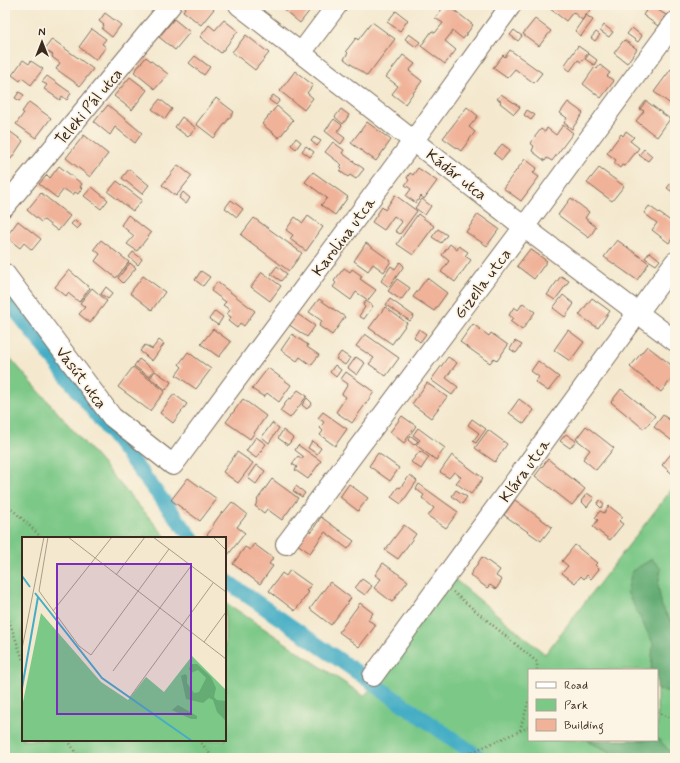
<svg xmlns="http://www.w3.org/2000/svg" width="680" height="763" font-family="Mynerve,sans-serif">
  <rect width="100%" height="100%" fill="#fcf5e5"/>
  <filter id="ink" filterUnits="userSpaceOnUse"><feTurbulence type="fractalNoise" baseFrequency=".025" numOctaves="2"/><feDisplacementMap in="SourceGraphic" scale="8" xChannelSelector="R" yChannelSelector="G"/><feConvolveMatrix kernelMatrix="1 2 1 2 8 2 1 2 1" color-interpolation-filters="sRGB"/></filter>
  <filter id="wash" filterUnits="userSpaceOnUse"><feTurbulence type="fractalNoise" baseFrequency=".012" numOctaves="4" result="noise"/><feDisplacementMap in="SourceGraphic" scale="16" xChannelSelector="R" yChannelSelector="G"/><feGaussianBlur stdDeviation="0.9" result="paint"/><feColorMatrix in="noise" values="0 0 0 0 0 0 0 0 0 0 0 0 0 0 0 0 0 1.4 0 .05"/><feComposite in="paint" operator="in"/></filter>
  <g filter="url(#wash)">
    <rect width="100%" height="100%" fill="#f4e9cf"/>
    <path fill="#7bc887" stroke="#5b7952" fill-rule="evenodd" d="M5,352L167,538H23V740H225V602L364,696L374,685L453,578L545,654L675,485V758H5ZM529,670H657V740H529Z"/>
    <path fill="#64ac74" stroke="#506b49" d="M652,559L661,569L658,586L662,607L675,628V692L657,690V670H651L653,643L627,592L632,571Z
      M657,738L675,756V758H614L609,751L588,742V740H657Z"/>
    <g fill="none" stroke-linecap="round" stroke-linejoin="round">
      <path stroke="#45adc5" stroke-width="15" d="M5,297L192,538
        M225,580L480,758"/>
    </g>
    <g id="blocks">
      <path fill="#f0b39a" d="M187,5H209L214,9L201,25L183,11Z
        M286,5H314L300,23L283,9Z
        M445,5H448L473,25L463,39L453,31L445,41L456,50L445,64L421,46L432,31L435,33L443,23L435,18Z
        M545,5H583L590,10L582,20L573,12L566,21Z
        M650,5L666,15L658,26L643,15Z
        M396,11L408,20L400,31L387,22Z
        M105,13L121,25L112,37L102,29L104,25L99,21Z
        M586,15L593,20L581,36L575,31Z
        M174,19L190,32L175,50L159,37Z
        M535,19L551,31L539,46L523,34Z
        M224,20L238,31L221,53L200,37L209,25L215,30Z
        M372,22L395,39L367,76L344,59L348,53L346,51L356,38L358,40Z
        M604,25L613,32L609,37L600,31Z
        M632,28L642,36L638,42L627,34Z
        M92,29L106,39L102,44L106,47L96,60L79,47Z
        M514,30L522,36L518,41L510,35Z
        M596,32L600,35L595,41L591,38Z
        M409,34L420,42L416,47L405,39Z
        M246,35L269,53L255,70L232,52Z
        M52,39L93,69L80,86L56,69L60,63L52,57L53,55L45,49Z
        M624,40L637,49L627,63L614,53Z
        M578,46L588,53L581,62L578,60L570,71L564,66Z
        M510,50L542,73L534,83L515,69L507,78L493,68L503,55L505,57Z
        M589,54L597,60L594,65L585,59Z
        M403,55L415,64L409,71L422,81L405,104L392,94L398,86L386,77Z
        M195,56L210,67L204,75L189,63Z
        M146,57L168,74L155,89L134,72Z
        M23,60L29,64L31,61L43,69L31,85L22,78L20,81L12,75Z
        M600,65L610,73L607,76L614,81L601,98L583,84L595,67L597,69Z
        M671,69L675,72V101L672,105L654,92Z
        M295,71L313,85L307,93L313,98L304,110L280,91Z
        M47,76L71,93L67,100L62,96L60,100L44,89L47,85L42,82Z
        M130,77L147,90L132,110L114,96Z
        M19,92L24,95L20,101L15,98Z
        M501,94L520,107L514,114L500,103L501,101L497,99Z
        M273,95L280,100L276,105L269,100Z
        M216,98L234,112L214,138L196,124Z
        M160,99L172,109L165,119L152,109Z
        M646,101L670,119L657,137L636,121L644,111L640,109Z
        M29,102L51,118L36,138L16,124L24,113L22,112Z
        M568,102L583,113L572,129L564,123L567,118L560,113Z
        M108,105L142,133L135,143L115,127L110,135L94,122Z
        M277,106L293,120L279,138L262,124Z
        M467,107L478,116L469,127L475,132L461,151L443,138Z
        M341,109L349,115L343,124L335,117Z
        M527,110L535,115L531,120L524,115Z
        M182,117L196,128L188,137L175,127Z
        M334,119L342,125L337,132L345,138L341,144L325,131Z
        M367,122L391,140L376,161L351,143Z
        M563,125L573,133L552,161L547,158L545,161L532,151L534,146L530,143L541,129L545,132L547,128L556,135Z
        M5,128L23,141L11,159L5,154Z
        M626,131L634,137L630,141L639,148L625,166L622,165L620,168L614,163L616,160L607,153L621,134L623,136Z
        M84,135L108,154L90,177L66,158Z
        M314,137L321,141L317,146L311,141Z
        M296,138L301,142L296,149L291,145Z
        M333,142L344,150L342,153L364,169L356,179L350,175L348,177L340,171L342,169L340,167L342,165L325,152Z
        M502,144L510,150L502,160L494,154Z
        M306,146L314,152L310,157L302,151Z
        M644,149L652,156L648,161L639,155Z
        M525,159L537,168L533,173L539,177L521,201L503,188Z
        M178,165L192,176L176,196L162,185Z
        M59,166L82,184L80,187L82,188L78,194L75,192L73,195L64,189L57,198L39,184L47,175L50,178Z
        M418,168L437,181L424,199L421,196L416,203L406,196L411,189L405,185L409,180L407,178L410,173L413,175Z
        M599,168L624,186L612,201L587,183Z
        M129,169L149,185L142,194L122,178Z
        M313,172L348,197L335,215L321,205L327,198L305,182Z
        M675,178V194L667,188Z
        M117,181L142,200L133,211L108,192Z
        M92,187L108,200L101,209L84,196Z
        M183,192L190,198L186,204L179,198Z
        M41,193L70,216L58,231L44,220L41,222L27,210Z
        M395,195L417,211L400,234L395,231L402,222L394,216L384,230L372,222L382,207L385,210Z
        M571,198L589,212L585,218L596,227L589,238L558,215Z
        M422,199L431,206L425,215L415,208Z
        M231,200L243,209L237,217L225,208Z
        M649,206L675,224V234L669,243L652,230L657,223L644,213Z
        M418,214L434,226L413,255L397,244Z
        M478,214L499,229L487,246L466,232Z
        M128,215L151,233L137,251L127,244L134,236L121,225Z
        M308,216L323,227L306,251L290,239L293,235L286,230L295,217L303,223Z
        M254,218L302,253L289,271L241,235Z
        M75,220L81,225L77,229L71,224Z
        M18,221L41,239L32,250L24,243L20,248L6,237Z
        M438,229L447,235L441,243L432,237Z
        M101,240L129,262L116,278L95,261L100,254L94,249Z
        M617,240L649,263L637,280L604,257Z
        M366,243L391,261L384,272L373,264L368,271L354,261Z
        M450,244L457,250L459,246L468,252L465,256L471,260L455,282L441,272L449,261L442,255Z
        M530,249L547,261L534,279L517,266Z
        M133,252L142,259L138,265L129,257Z
        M650,252L660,260L656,265L645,258Z
        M400,262L404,266L389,287L381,281L391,266L395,269Z
        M130,263L136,268L123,283L118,278Z
        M277,266L287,274L281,281L271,274Z
        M344,268L350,272L352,269L362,276L360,279L376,290L368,300L356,292L351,300L333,287L336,283L334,281Z
        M69,270L90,288L79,302L68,293L66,296L55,287Z
        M201,271L210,277L203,286L195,280Z
        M262,272L281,286L270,301L251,287Z
        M143,276L165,292L152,310L130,293Z
        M561,276L569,281L555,300L547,295Z
        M427,278L447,293L434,311L413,297Z
        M397,279L410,288L401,300L388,291Z
        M217,282L255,311L244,326L240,323L237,328L228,321L231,317L227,314L230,310L223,305L226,302L211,291Z
        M106,287L113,293L108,299L101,294Z
        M92,288L107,301L90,323L79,314L85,307L80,303Z
        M563,295L574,304L565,317L553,308Z
        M592,298L610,311L598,328L579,315Z
        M319,299L345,317L332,335L319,326L322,321L309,312Z
        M390,299L414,316L410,321L386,305Z
        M366,301L373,306L364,319L359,316L365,307L363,305Z
        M523,303L535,312L522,330L510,321L513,318L509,315L514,307L518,310Z
        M385,307L407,323L392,344L369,328Z
        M215,311L223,317L218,325L209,319Z
        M296,313L315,326L307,337L288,324Z
        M473,324L489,336L491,333L508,345L497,361L494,358L490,363L460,342Z
        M213,329L231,342L219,357L201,344Z
        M419,329L426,334L420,342L414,337Z
        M568,330L584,342L570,361L554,350Z
        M292,334L308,345L307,347L319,355L311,365L300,357L297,361L281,350Z
        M365,334L399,358L386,376L369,364L374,358L356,346Z
        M159,340L164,344L152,361L140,351L145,345L152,349Z
        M515,341L522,345L516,353L510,349Z
        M647,346L675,368V375L661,392L630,367Z
        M188,352L211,369L196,389L176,375L182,367L179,364Z
        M341,352L350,358L345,365L336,359Z
        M356,357L365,363L357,375L348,368Z
        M448,357L457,363L446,378L458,387L452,395L431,380Z
        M139,359L154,370L149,377L134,366Z
        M538,361L559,377L548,391L535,382L539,377L531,371Z
        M335,365L341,370L336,377L330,372Z
        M133,367L165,391L150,411L118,387Z
        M268,368L291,385L279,402L267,393L264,397L252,389Z
        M155,371L171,382L166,390L150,378Z
        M346,372L374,392L352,423L336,412L346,397L342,394L348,384L341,379Z
        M427,383L447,397L431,418L412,404Z
        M621,389L655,416L644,429L611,402Z
        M298,390L307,396L290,418L280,411L289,398L291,399Z
        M174,394L187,404L173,423L160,413Z
        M307,398L312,403L307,409L302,405Z
        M243,399L266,416L250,439L226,422Z
        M519,399L534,410L524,424L509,413Z
        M323,412L347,429L335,446L320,435L323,431L320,428L324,422L318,418Z
        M663,415L675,424V443L654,427Z
        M402,416L416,426L404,443L390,432Z
        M472,419L486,429L476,443L473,441L479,433L468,425Z
        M272,423L279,428L269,443L262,437Z
        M586,426L614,448L596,470L583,459L590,450L576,439Z
        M418,428L445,448L436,460L416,445L420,440L413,435Z
        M283,430L293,438L288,445L278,438Z
        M488,430L507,444L495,462L475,448Z
        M566,434L576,441L570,448L560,441Z
        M411,436L418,441L414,445L408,440Z
        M256,437L266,444L256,458L246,451Z
        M312,441L321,448L317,454L308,448Z
        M298,445L321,461L308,479L295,470L297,467L292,464L298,456L302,459L304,457L295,450Z
        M675,449V476L662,465Z
        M420,451L429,457L421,469L411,462Z
        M237,452L253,463L238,483L223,472Z
        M378,453L399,468L390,481L369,466Z
        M452,455L483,478L471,494L456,483L461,477L454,472L449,478L440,472Z
        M548,459L585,489L572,505L535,476Z
        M257,465L265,471L256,484L248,478Z
        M410,475L417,481L401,504L391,497L398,487L400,488Z
        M188,478L217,499L200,521L171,500Z
        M272,479L298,498L282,520L267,509L264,513L255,506L258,501L257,500Z
        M349,484L368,498L358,511L340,497Z
        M419,484L458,512L446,528L428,516L434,508L422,498L424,495L416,489Z
        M296,486L305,493L302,497L293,491Z
        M456,490L467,497L462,504L452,496Z
        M587,493L594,498L587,507L581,501Z
        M515,500L552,527L541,541L504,515Z
        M600,500L604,504L601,508L597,504Z
        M232,502L247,514L237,527L245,533L228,555L225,553V538H211L207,535L213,527L212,526L222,512L223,513Z
        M609,506L623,517L619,521L623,524L610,540L593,527L598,520L595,518L600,511L604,513Z
        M321,517L354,541L348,549L325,532L310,553L297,544L308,530L311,532Z
        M404,525L416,534L398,559L385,550Z
        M254,544L273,558L269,564L273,566L260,584L233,564L245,547L250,550Z
        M575,545L597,563L595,565L599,569L591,579L587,575L584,579L581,576L575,583L562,573L568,566L562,561Z
        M482,557L500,570L496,576L502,580L496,589L490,585L487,588L470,575Z
        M383,563L408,581L392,602L374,588L381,579L375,575Z
        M290,570L311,585L306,591L309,592L295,611L269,591L282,573L286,576Z
        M362,579L372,586L365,595L355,588Z
        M330,582L351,598L331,625L310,609Z
        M360,603L373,613L368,620L376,625L359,647L339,632Z"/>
    </g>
  </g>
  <g filter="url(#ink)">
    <use href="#blocks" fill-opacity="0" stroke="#7c6d5c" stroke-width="1"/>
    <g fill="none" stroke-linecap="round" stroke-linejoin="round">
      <g stroke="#7c6d5c" stroke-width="22">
        <path id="minor" d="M239,5L524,227L675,341
          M301,53L337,5
          M5,206L171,5
          M5,274L112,417L173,465L414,140L511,5
          M286,544L524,227L675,22
          M373,676L675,262"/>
      </g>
      <path stroke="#7c6d5c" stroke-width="2.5" stroke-dasharray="1 3" stroke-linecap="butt" d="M5,505L14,511L42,538
        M453,592L537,662V670
        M5,609L23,660
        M657,712L675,720
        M520,730L529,700
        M68,740L79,758
        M199,740L213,758
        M458,758L529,727"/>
      <use href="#minor" stroke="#fff" stroke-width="20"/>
    </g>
  </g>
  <g text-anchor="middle" stroke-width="3.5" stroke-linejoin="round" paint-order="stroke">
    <g font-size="16" fill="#3b2a1e" stroke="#fcf5e5">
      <text transform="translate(88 106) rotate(-50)" y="6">Teleki Pál utca</text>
      <text transform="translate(457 174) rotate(38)" y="6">Kádár utca</text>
      <text transform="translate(343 236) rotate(-53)" y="6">Karolina utca</text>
      <text transform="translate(482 283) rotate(-53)" y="6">Gizella utca</text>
      <text transform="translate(82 377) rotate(53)" y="6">Vasút utca</text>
      <text transform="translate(524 470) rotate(-54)" y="6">Klára utca</text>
    </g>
  </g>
  <g transform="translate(22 537)">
    <rect width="204" height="204" fill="#f4e9cf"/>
    <path d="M19,76L79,145L106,163L124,140L142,155L170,119L204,153V204H0L1,165Z" fill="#7bc887"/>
    <path d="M169,127H175L189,140L194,151L192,160L195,163L204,164V184L195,175L191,163L187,161L181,166L164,162L159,139L163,137L165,139V146L172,156L177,155L184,141L176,133L169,136L167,132ZM156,168L175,179V182H169L150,173Z" fill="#64ac74"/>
    <path fill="none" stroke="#45adc5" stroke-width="2" d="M0,39L8,50M13,56L80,141L170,204M0,151L16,60"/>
    <path fill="none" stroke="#aa9d88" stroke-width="1" d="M26,0L17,54L57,109L69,118L147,12M46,0L204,122M131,0L204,55M191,0L204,13M94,38L123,0M31,74L90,0M182,105L204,75M0,112L22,0M91,134L169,29M108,160L191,46"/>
    <path fill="#7b2cbf" fill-opacity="0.15" stroke="#7b2cbf" stroke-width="2" d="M35,27H169V177H35Z"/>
    <rect width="204" height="204" fill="none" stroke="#3b2a1e" stroke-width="2"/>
  </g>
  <rect width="680" height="763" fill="none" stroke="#fcf5e5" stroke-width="20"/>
  <rect x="528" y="669" width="130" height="72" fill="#fcf5e5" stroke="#afa495"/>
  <rect x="536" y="682" width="20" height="6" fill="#ffffff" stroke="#afa495"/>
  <text x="564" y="689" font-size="12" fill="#3b2a1e">Road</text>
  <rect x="536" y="699" width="20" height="12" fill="#7bc887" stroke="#afa495"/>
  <text x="564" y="709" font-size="12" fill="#3b2a1e">Park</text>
  <rect x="536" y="719" width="20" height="12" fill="#f0b39a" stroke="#afa495"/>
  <text x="564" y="729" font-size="12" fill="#3b2a1e">Building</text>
  <g transform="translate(42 42)" stroke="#fcf5e5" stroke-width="3" paint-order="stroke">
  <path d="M0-3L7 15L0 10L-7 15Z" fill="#3b2a1e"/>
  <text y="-6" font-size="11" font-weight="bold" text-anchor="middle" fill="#3b2a1e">N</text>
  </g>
</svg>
